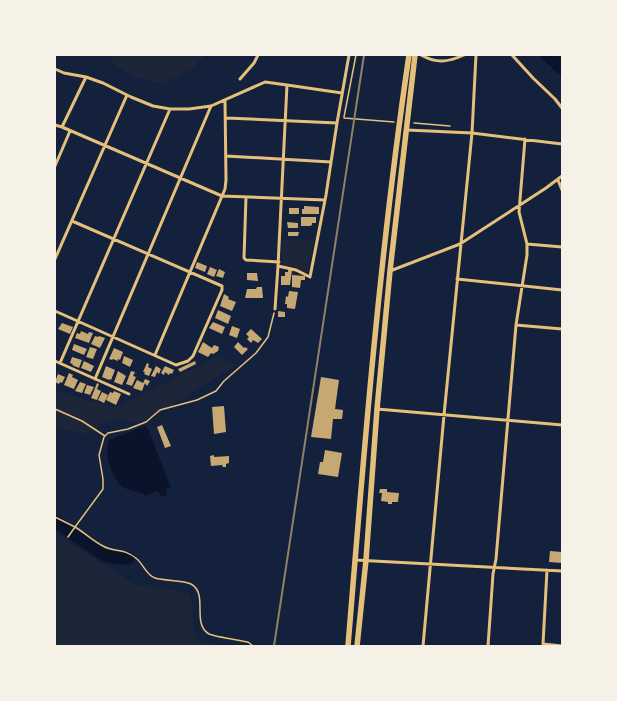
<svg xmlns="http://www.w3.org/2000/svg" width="617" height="701" font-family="'Noto Sans',sans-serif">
  <rect width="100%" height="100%" fill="#14213d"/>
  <path fill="#1d2539" d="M108,55H205L192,69L162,84L133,76L115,65Z
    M283,239L314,240L307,274L296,268L282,265Z
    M219,356L236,365L143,423L113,419L98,425L88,434L55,427V391L115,408Z
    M55,533L135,585L179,591L189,594L192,606L193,629L196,638L204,643L229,646H55Z"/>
  <path fill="#0b132b" d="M145,426L148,429L171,488L166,490L167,495L161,497L158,491L146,496C140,490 130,492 123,487C111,478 104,454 109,440Z"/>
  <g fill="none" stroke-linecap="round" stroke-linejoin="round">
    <path stroke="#0b132b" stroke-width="13" d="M547,55L562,68
      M55,521L106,556L117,558H128"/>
  </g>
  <path fill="#c6a872" d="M304,206L319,207V214H302V209H304Z
    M289,208H299V214H289Z
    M301,217H316V223H312V225L310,226H301Z
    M287,222L298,223V228H288Z
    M288,232H299L298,236H288Z
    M197,262L207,266L205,272L195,268Z
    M210,267L217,270L214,277L207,274Z
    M219,269L225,272L223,278L216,276Z
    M288,270H292L290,285H281V276H285V272H288Z
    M247,273H257L258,281L247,280Z
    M292,275L305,276V280H301L300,288L292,287Z
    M257,287H262L263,298H245L247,289H256Z
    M289,291L298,292L295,309L287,308V304H285L286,296L288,297Z
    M224,294L229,297L228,299L236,302L232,311L220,306Z
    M218,310L231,316L228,324L215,318Z
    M278,311L285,312V317H278Z
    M213,322L225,327L222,334L209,328Z
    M62,323L73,327L70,334L58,329Z
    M232,326L240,329L237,338L229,335Z
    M251,329L262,339L258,343L253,340L251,343L247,339L249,337L246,334Z
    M81,331L88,334L89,332L93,333L89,343L75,338L77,333L80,334Z
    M95,336L98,337L99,336L105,338L100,348L91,344Z
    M203,342L212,348L214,345L219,347L218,351L213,354L211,353L208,357L198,352Z
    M238,342L244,348L245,347L248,349L242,355L234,347Z
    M74,344L87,349L84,355L72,350Z
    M90,347L97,349L93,359L86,357Z
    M114,348L123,352L120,360L118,359V361L113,359L112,360L109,359Z
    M124,356L133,360L130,367L122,363Z
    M72,357L82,360L79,368L72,365L73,364L70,363Z
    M84,361L94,366L91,372L81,368Z
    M195,361L196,364L180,372L178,369Z
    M147,363L149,364L148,367L152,369L149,376L144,374L145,372H143Z
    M106,366L115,370L111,380L109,379V380L102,377Z
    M156,366L161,369L159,374L157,372L155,377L151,376Z
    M165,366L174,370L172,374L170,373L169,375L165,372L164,375L161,373Z
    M118,371L126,376L122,385L114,382Z
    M131,371L135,372L133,376L136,377L132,386L126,384Z
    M69,373L73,375L72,377L78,380L74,389L64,385Z
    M58,374L65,377L62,383L60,382L59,384L55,382Z
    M321,377L339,380L335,409L343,410L342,419H333L331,439L311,437Z
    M145,379L150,381L147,386L145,383L142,391L133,388L137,380L143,383Z
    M80,382L86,384L82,393L75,391Z
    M97,383L99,384L97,389L101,391L97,400L91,398Z
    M87,385L94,387L90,395L84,393Z
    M114,391L121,394L116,405L106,400L110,392L113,393Z
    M102,392L108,395L104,403L98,400Z
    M224,406L226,432L214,434L212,407Z
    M162,425L171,446L165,448L157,427Z
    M325,450L342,453L338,477L318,474L320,462H323Z
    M214,455V457L229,456V463L226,464V467H223L222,465L211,466L210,456Z
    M380,489H387V492L399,493L398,502H392V504H388V502L381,501L382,493H379Z
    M550,551L562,552V563L549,562Z"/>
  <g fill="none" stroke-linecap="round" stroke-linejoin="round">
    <path stroke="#e5c07b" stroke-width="1.5" d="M344,117L356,55
      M344,118L394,122
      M414,123L450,126
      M55,409L82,421L105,436
      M55,517L75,527L68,537
      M253,646L248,642C239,640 216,637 209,634C191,623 209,594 191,584C183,580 165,581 155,578C147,576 143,564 137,559C123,547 115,553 103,546C93,541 85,533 75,527L103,489V479L99,455L104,437L108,433L128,429L146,422L160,410L197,400L216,391L224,381L256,353L268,337L274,313"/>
    <path stroke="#e5c07b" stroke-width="3" d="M421,55C437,64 448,62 464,55
      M512,55L533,78L555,99L562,108
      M55,69L64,73L86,77
      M240,79L254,63L258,55
      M287,85L342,93
      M226,118L337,123L349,55
      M55,125L62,127L86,77L103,83L131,97L153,106L170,109H189L211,106L265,82L287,85L278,266L275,309
      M62,127L222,196L325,200
      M407,130L472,133L562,144
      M226,156L331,162
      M55,166L70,131
      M558,180L562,190
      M246,197L244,258L246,260L279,262
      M527,244L562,247
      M55,259L127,95
      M278,266L296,270L310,277L326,195L337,123
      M390,271L460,244L546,188L562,176
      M457,279L562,290
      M55,311L176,365L188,361L193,356L222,290V286L72,221
      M516,325L562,329
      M155,355L225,189L226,180L225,100
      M55,361L129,394
      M60,363L170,109
      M95,379L211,106
      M377,409L562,425
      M355,560L562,571
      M547,570L543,644L562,646
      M423,646L444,415L472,133L476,55
      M488,646L493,574L496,559L516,325L527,255V244L519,212L525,139"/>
    <path stroke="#e5c07b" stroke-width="5.5" d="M348,646C364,449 380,251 409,55
      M357,646L366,560L377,409L390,271L415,55"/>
    <path stroke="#918062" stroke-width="2" d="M274,646L364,55"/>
  </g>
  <rect width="617" height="701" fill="none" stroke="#f6f1e7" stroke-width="112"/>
</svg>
